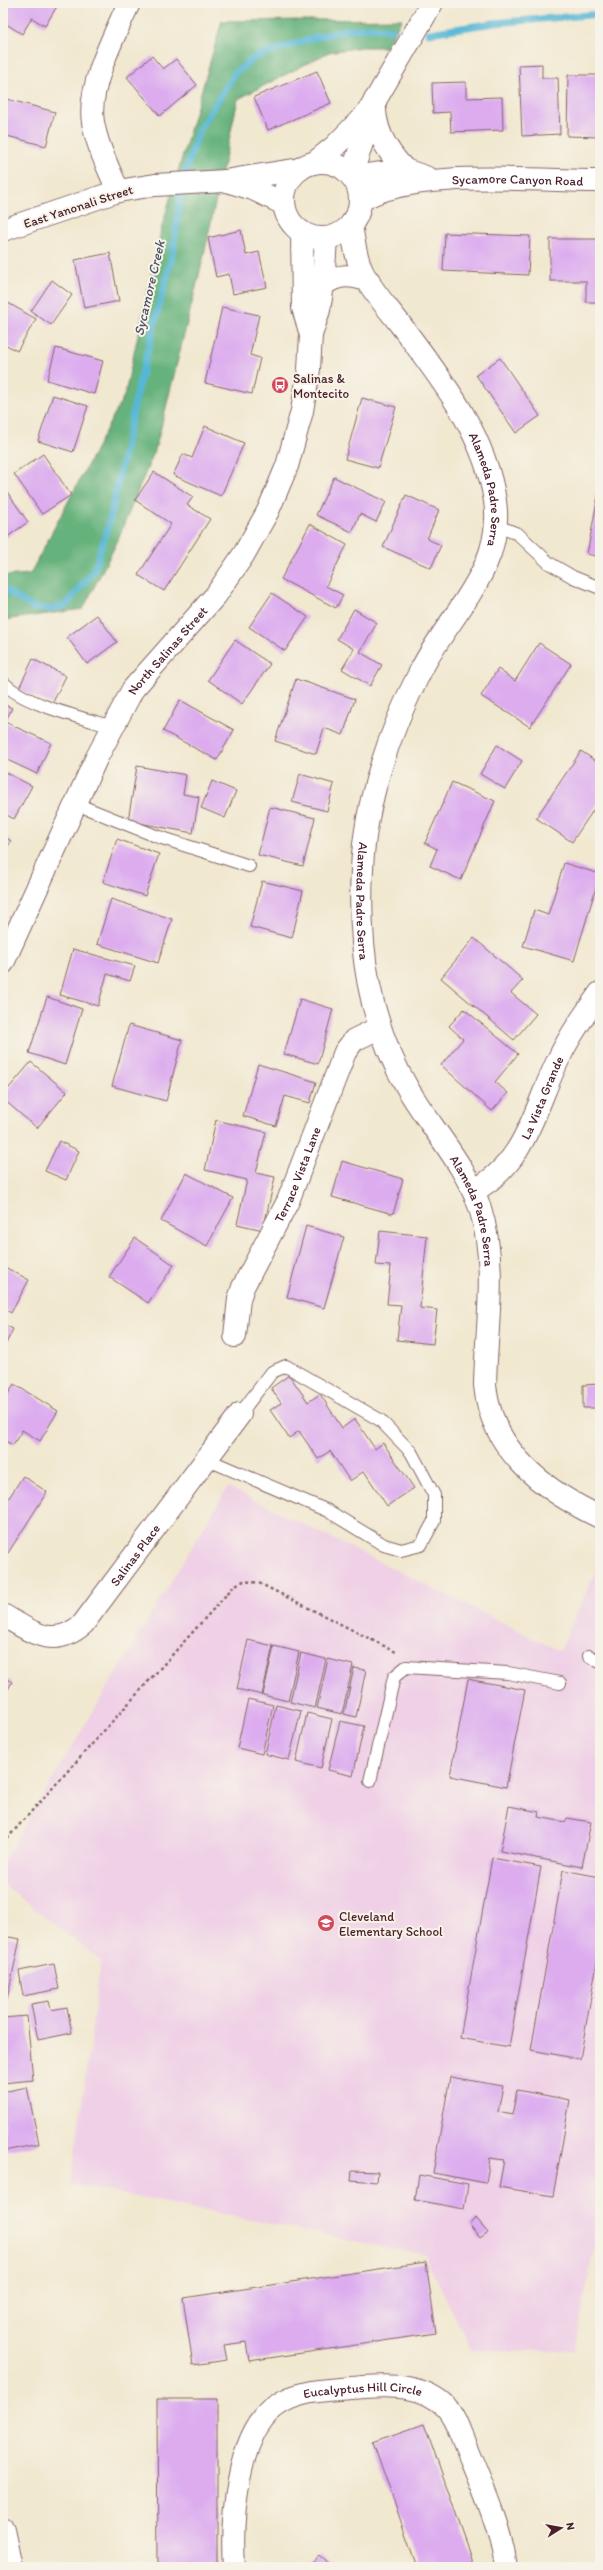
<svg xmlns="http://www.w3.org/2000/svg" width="603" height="2570" font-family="Itim,sans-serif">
  <rect width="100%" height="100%" fill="#f7f3e8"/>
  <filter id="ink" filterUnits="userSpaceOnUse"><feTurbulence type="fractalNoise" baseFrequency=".025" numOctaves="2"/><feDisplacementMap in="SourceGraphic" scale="8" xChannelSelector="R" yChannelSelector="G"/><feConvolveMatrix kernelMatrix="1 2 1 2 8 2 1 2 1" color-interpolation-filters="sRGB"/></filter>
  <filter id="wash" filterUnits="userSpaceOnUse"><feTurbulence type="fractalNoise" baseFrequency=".012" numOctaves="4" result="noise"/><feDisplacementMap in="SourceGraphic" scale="16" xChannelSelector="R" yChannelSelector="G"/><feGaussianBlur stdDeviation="0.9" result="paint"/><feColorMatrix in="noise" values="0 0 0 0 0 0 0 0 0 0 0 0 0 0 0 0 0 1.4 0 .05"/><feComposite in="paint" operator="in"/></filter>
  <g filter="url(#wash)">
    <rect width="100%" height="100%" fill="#f1e8d0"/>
    <path fill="#efd0e6" d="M228,1487L560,1651L600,1561V2212L575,2351L471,2350L425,2255L71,2184L101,1961L3,1884V1862Z"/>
    <path fill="#66b27c" stroke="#586854" d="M402,19L386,47H362L329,52L238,99L203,259L156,447L116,544L83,609L3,620V576L30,574L125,394L162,226L222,21Z"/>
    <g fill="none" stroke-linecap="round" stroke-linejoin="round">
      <path stroke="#57b7d5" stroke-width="7" d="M429,33L494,23L600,14
        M3,589L34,608L52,609L66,605L94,570L109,524L139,384L173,252L182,183L199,130L235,73L255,57L310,39L345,30L371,28L392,30"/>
    </g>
    <g id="blocks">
      <path fill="#dcacef" d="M3,3H59L45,26L32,18L22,34L3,22Z
        M152,56L163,69L176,59L197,85L160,116L127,77Z
        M542,64V78H558L560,134L522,136L519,65Z
        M317,71L331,103L268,130L254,97Z
        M568,75H600V137L567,136Z
        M466,82V98L502,97L503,130L451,132L450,112L433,113L432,83Z
        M3,98L55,112L46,146L3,135Z
        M241,230L246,255L259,252L267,287L233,294L229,274L216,277L208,238Z
        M445,233L530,236L528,275L443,271Z
        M550,239H600V302H586V281H550Z
        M110,253L119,301L84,308L75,260Z
        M52,280L72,295L51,325L31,311Z
        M3,300L36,319L17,351L3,343Z
        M222,307L259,315L250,355L260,358L252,394L205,383Z
        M56,348L103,361L94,394L47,380Z
        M500,358L540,416L516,433L476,375Z
        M53,395L88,406L73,452L38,441Z
        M362,398L396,407L378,468L345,459Z
        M205,426L244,443L221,496L173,475L183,454L192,458Z
        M43,454L71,495L42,514L14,474Z
        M154,472L193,497L187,505L210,519L164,591L138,575L171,524L135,500Z
        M334,477L386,502L376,522L360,514L352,532L316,515Z
        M3,486L28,522L3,540Z
        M599,491H600V557L587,554Z
        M406,495L439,510L427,539L441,545L431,568L383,547Z
        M310,524L347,545L326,586L343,595L336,608L281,579Z
        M272,593L308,617L285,651L249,627Z
        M354,609L377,623L360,652L382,665L370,686L342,669L354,649L337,639Z
        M97,615L117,642L87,664L67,637Z
        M235,640L270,664L242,704L208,680Z
        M539,643L571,664L530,727L481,696L498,669L515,681Z
        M33,659L66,676L52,704L18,690Z
        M296,679L355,699L343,735L324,728L316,754L275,741Z
        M180,700L234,730L217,760L163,731Z
        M3,704L12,708L5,722L51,743L37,774L3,758Z
        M497,745L522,761L505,789L480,774Z
        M581,751L600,764V800L572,842L536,818Z
        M137,766L186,775L183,794L199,797L193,833L128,821Z
        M3,771L32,786L14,819L3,813Z
        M300,774L334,784L327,811L292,802Z
        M212,781L236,791L225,818L201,808Z
        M452,782L495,801L461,880L430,866L437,849L425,843Z
        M270,807L315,818L303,866L258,855Z
        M3,836L11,841L3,854Z
        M117,839L159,854L145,896L103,882Z
        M564,863L600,874L574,961L523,946L534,910L548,915Z
        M262,881L303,891L292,938L250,927Z
        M111,899L172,919L158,963L97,944Z
        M474,938L523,980L511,993L536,1014L514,1040L441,978Z
        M73,949L135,966L130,981L107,974L98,1006L60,995Z
        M47,997L82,1009L65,1065L29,1053Z
        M300,999L333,1009L318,1064L284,1054Z
        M464,1009L518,1054L495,1082L508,1093L492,1111L441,1065L463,1039L449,1026Z
        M129,1025L182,1040L166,1101L112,1086Z
        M31,1062L67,1092L37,1128L3,1099V1095Z
        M258,1064L316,1082L310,1103L285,1096L276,1126L243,1116Z
        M216,1120L266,1132L256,1173L275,1177L263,1230L237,1224L247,1180L205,1170Z
        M59,1141L79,1151L66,1180L45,1171Z
        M342,1161L403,1179L393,1214L332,1197Z
        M186,1173L233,1198L207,1246L161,1221Z
        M306,1226L344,1237L324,1308L287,1297Z
        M380,1231L427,1236L420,1308L437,1310L433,1344L397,1340L401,1305L387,1304L391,1266L376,1265Z
        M135,1238L174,1265L148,1303L109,1277Z
        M3,1266L29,1280L11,1313L3,1308Z
        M3,1324L13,1329L3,1350Z
        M289,1375L308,1402L320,1394L342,1428L355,1419L375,1449L383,1443L414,1488L387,1506L364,1471L350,1481L330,1451L318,1459L299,1431L289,1438L270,1410L281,1403L271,1388Z
        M14,1384L58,1411L40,1441L22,1430L13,1445L3,1440V1403Z
        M600,1384V1408H583V1385Z
        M23,1476L47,1492L8,1553L3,1550V1507Z
        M248,1640L273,1646L262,1695L237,1689Z
        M274,1646L299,1652L288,1701L263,1695Z
        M301,1653L326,1659L315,1708L290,1702Z
        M328,1659L353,1665L342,1714L317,1708Z
        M354,1668L366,1670L356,1717L344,1714Z
        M3,1677L12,1682L3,1699Z
        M468,1679L525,1690L506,1787L450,1776Z
        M248,1699L273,1705L262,1754L237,1748Z
        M276,1705L301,1711L289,1760L265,1754Z
        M307,1713L332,1719L321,1768L296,1762Z
        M340,1721L364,1726L353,1776L328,1770Z
        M509,1806L539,1812L538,1817L565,1822L567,1818L591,1822L582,1867L500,1851Z
        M492,1858L541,1867L509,2047L460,2038Z
        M563,1870L600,1877V1946L580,2059L531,2050Z
        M3,1936L20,1939L7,1999H3Z
        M54,1964L59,1989L23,1996L19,1971Z
        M49,2001L51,2010L67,2007L72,2033L38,2040L31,2004Z
        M27,2016L33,2080L3,2083V2018Z
        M450,2077L503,2086L498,2112L512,2115L517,2090L570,2100L553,2196L499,2187L504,2160L490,2158L486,2183L433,2173Z
        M27,2087L39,2144L4,2151L3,2092Z
        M352,2171L378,2172L377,2182L351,2180Z
        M419,2175L468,2184L464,2209L415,2200Z
        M476,2218L488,2232L480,2238L469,2224Z
        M426,2262L436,2333L249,2361L246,2342L224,2345L227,2360L193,2365L183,2298Z
        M157,2399H217V2567H158Z
        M424,2424L475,2567H417L373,2442Z
        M320,2555L331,2567H306Z"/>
    </g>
  </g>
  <g filter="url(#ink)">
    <use href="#blocks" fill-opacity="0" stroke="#846565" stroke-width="1"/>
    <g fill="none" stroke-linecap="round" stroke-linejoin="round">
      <g stroke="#846565" stroke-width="14">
        <path id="lane" d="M497,526L518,534L549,563L573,577L600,588
          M3,682C22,704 83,718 113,727
          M76,804L156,836L249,866
          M206,1459L328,1511L384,1545L401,1550L421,1545L434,1521V1495L411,1452L380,1420L286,1366L272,1372L240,1414
          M589,1656L600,1662
          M370,1781L394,1677L406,1667L508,1673L560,1683"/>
      </g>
      <g stroke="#846565" stroke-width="24">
        <g id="street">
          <path d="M3,230L118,191"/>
          <path id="s1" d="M473,1191C527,1163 534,1108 559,1058C570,1035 585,1014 600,993"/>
          <path id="s2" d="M235,1336L239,1299L243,1287L288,1201L345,1052L354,1040L379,1028"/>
          <path id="s3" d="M3,1615C32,1632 53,1650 83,1624L240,1414"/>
          <path d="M3,2530L11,2567"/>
          <path id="s4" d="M234,2567C231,2523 236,2434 276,2406C300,2388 336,2390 364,2387C392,2385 425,2385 446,2407C456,2417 460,2434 466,2447C482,2486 500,2525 506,2567"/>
        </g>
      </g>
      <g stroke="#846565" stroke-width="24">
        <g id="secondary">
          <path d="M129,3C115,34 87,87 93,122C97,146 109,169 118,191L155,185L225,181L300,169"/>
          <path d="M375,100C373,128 386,151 405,170"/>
          <circle cx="322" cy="200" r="38"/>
          <path d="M314,163L335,146L369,111L432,3"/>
          <path d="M351,176L365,134L369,111"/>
          <path d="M352,177L405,170L428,178"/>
          <path d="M230,182L253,189L284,204"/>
          <path id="s5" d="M360,201C408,168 540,181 600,181"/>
          <path id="s6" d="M351,224C353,239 356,259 363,273C372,291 388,308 400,324C440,377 485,433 495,501C505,569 449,614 421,670C390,730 365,801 362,869C358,947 368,1021 408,1089C431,1128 465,1164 480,1208C498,1265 486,1327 485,1385C491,1451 544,1491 600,1517"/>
          <path d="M302,232L303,308L311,335"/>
          <path d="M323,285C339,273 352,275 369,281"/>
          <path id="s7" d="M3,963L96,759L133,689L216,595L244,554L268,511L287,466L302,411L309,369L311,335L319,310L323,285L326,238"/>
        </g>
      </g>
      <path stroke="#846565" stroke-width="2.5" stroke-dasharray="3 3" stroke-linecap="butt" d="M3,1843L235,1585L244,1581L259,1583L396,1652"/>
      <use href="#lane" stroke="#fff" stroke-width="12"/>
      <use href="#street" stroke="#fff" stroke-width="22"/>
      <use href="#secondary" stroke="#fff" stroke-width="22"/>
    </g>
  </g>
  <defs>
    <g id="bus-disc" transform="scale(0.9)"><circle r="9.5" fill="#d1495b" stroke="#f7f3e8"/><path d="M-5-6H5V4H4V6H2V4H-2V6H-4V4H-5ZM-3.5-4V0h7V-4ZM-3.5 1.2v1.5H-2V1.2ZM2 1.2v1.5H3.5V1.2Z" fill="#fff"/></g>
    <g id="school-disc" transform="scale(0.9)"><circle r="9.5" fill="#d1495b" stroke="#f7f3e8"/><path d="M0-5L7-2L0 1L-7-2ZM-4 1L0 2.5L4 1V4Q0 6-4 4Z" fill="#fff"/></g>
  </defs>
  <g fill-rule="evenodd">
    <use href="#bus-disc" x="280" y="385"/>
    <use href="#school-disc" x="326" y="1923"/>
  </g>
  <g text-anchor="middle" stroke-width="4" stroke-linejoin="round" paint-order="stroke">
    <g font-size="13" fill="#4a1f2b" stroke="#f7f3e8">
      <text dy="5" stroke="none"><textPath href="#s5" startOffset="161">Sycamore Canyon Road</textPath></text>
      <text transform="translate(78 206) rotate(-18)" y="5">East Yanonali Street</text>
      <text dy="5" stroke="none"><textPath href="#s6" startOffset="304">Alameda Padre Serra</textPath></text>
      <text dy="5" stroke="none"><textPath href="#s7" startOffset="355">North Salinas Street</textPath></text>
      <text dy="5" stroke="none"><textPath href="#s6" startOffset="747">Alameda Padre Serra</textPath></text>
      <text dy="5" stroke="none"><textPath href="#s1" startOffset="119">La Vista Grande</textPath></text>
      <text dy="5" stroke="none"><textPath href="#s2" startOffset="175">Terrace Vista Lane</textPath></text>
      <text dy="5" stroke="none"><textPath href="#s6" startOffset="1083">Alameda Padre Serra</textPath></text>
      <text dy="5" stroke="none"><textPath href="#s3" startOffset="175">Salinas Place</textPath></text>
      <text dy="5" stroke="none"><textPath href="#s4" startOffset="262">Eucalyptus Hill Circle</textPath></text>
    </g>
    <g font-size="13" fill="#4a1f2b" stroke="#f7f3e8" text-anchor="start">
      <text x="293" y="383">Salinas &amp;<tspan x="293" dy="15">Montecito</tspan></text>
      <text x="339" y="1921">Cleveland<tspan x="339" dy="15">Elementary School</tspan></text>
    </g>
    <g font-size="14" font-style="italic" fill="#4f5466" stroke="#f7f3e8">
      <text transform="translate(149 288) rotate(-77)" y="5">Sycamore Creek</text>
    </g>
  </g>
  <rect width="603" height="2570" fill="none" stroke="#f7f3e8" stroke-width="16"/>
  <g transform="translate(561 2528) rotate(79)" stroke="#f7f3e8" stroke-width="3" paint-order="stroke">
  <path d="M0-3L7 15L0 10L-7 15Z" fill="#4a1f2b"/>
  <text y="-6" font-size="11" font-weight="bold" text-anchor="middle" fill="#4a1f2b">N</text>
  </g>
</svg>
